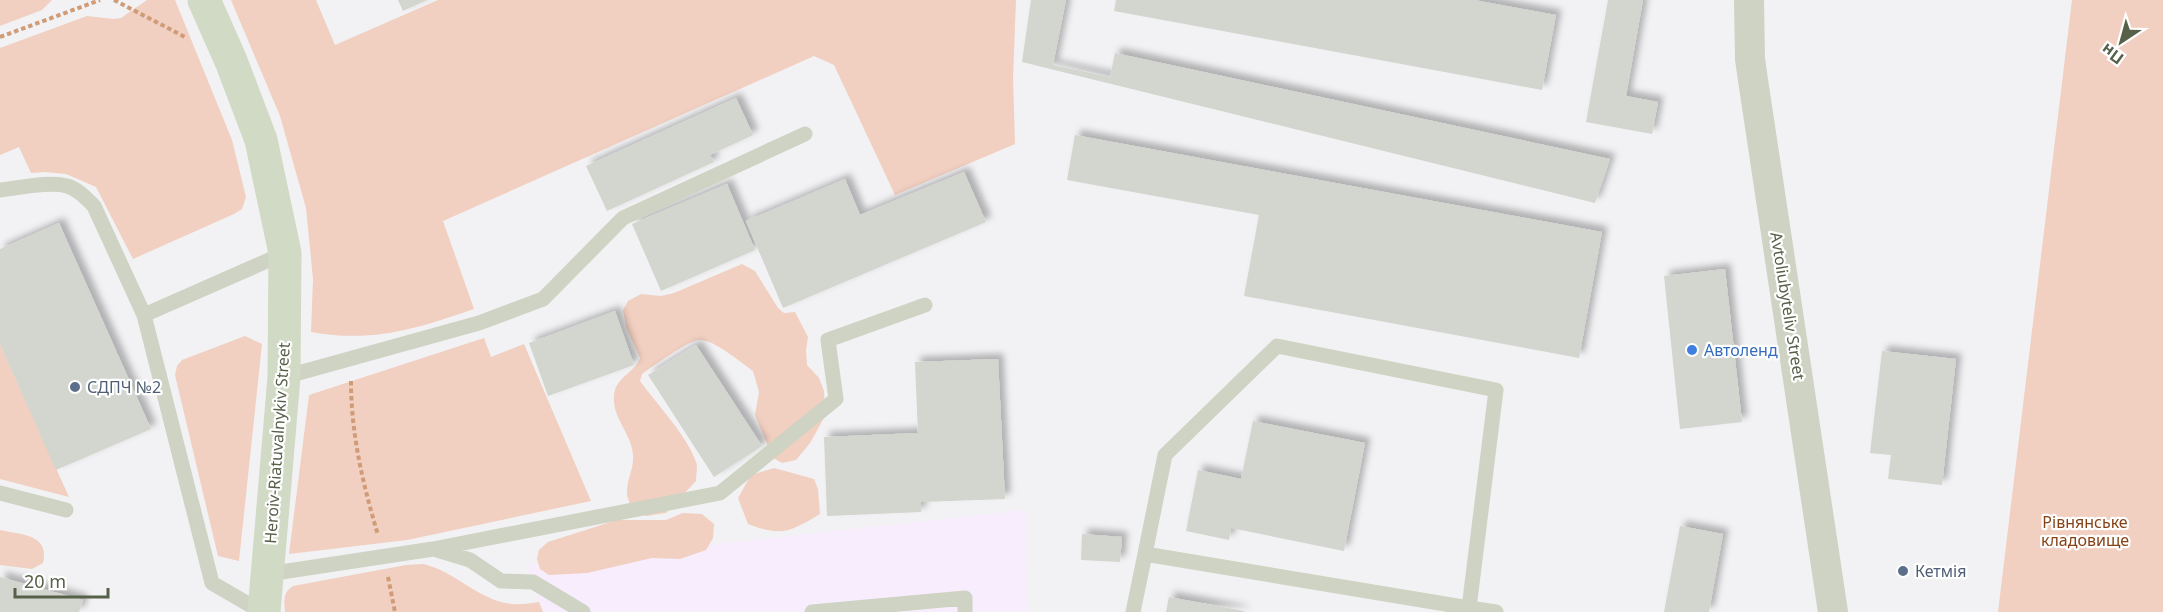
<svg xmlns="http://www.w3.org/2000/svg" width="2163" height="612" font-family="'Noto Sans',sans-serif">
  <defs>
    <filter id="shadow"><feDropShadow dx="5.5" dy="-5.5" stdDeviation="3" flood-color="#0004"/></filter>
  </defs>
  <rect width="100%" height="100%" fill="#f2f2f4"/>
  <path fill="#f7edfd" d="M1025,510L1027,612H543L527,565Z"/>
  <path fill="#f1cfc1" d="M0,0H52L42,10L0,26Z
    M147,0H175L232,140L246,197L242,209L234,214L133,259L96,187L66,174L44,172L31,173L19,147L0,155V48L87,16L114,19L121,18Z
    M231,0H316L335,45L438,0H1016L1013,78L1015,144L895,195L834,65L814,56L443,221L474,309C416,329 373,343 311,332L313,279L306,208L280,116Z
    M2072,0H2163V612H1998Z
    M742,264L755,271L778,308L784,313L795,312L808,337L806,350L807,365L819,378L824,391L825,416L810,443L796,460L782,463L773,458L755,415L759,392L753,371C740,362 715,340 700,340C690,339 652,367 642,374L640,381C656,403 688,437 696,462C698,467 696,475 696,481L666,513L646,516C642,513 634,509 631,505C621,490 633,473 633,460C635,434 608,417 615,390C620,375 635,372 640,358L626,327L623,310L628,301L641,294L661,296L674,293Z
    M245,336L262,344L239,561L218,556L175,375L177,366L182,360Z
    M484,338L491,357L524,344L591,501L407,540L289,554L309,395Z
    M0,344L69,497L0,479Z
    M774,468L814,479L818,489L820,514C790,532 781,537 748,524L738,498L751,475Z
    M683,513L702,514L714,524L713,538L706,550L680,559L652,558L587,573L549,575L540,569L537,559L539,550L548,542L617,520H666Z
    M0,530C21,535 50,534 43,563L32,569L0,565Z
    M423,564C455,571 479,601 512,604C521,605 530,603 539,602L543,612H285C284,601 283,592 293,586L406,565Z"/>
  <path fill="#d2d6ce" filter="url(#shadow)" d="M398,0H427L403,11Z
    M1031,0H1066L1053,65L1110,77L1115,53L1610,159L1595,203L1022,62Z
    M1116,0H1474L1556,15L1542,90L1114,11Z
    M1608,0H1643L1626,96L1658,102L1652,134L1586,122Z
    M736,98L753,135L710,155L714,162L607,211L586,166Z
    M1075,135L1602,232L1579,358L1244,296L1259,215L1067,180Z
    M964,172L986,222L783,308L746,221L845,179L860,215Z
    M727,184L755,250L661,291L632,224Z
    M59,223L151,429L56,470L0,344V249Z
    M1725,269L1742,422L1680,429L1664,276Z
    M615,311L634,365L548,396L529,343Z
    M696,345L762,446L714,477L648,375Z
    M1882,351L1956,359L1942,485L1888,479L1891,455L1870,453Z
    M998,359L1005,499L921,502V512L827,516L824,437L918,433L915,362Z
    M1253,421L1365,443L1344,551L1231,528L1229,540L1186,531L1198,470L1241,479Z
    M1680,526L1723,534L1709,612H1664Z
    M1082,534L1122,537L1120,562L1081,560Z
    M0,577L83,600L79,612H0Z
    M1169,597L1244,611V612H1166Z"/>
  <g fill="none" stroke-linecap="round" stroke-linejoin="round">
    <path stroke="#d09c78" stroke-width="4" stroke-dasharray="4.5 3" stroke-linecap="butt" d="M114,0L185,37
      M0,37L100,0
      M351,381C351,434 363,485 378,535
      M388,577L395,612"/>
    <path stroke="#ced3c3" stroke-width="15" d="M0,190C19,188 50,181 67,186C78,189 86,198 94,206L144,315
      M284,377L479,323L543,299L623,218L805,134
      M0,493L66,510
      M437,550L470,560L501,581L533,582L583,612
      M268,574L433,549L720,493L836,399L828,340L925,305
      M262,612L212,583L144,315L285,253
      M812,612L965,598V612
      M1133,612L1145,554L1469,608L1496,390L1277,346L1165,455L1145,554
      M1468,612L1469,608L1496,612"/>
    <path stroke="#ced3c3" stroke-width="30" d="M1749,0L1750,59L1753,80L1833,612"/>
    <path stroke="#d1dac5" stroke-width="33" d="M204,0L231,61L261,140L285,253L284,377L264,612"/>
  </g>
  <circle fill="#3f7fe0" stroke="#fff" stroke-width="2" cx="1692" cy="350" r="6"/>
  <g fill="#5c6f8a" stroke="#fff" stroke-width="2">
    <circle cx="75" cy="387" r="6"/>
    <circle cx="1903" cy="571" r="6"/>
  </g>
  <g text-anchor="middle" stroke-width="4.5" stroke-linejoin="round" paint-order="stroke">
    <g font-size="16" fill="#576049" stroke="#fff">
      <text transform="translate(1788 306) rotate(81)" y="6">Avtoliubyteliv Street</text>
      <text transform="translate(277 443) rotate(-86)" y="6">Heroiv-Riatuvalnykiv Street</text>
    </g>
    <g font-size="16" fill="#366cbe" stroke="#fff" text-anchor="start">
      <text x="1704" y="356">Автоленд</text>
    </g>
    <g font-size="16" fill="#4e5e75" stroke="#fff" text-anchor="start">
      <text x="87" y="393">СДПЧ №2</text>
      <text x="1915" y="577">Кетмія</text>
    </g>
    <g font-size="16" fill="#854216" stroke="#fff">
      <text x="2085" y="528">Рівнянське<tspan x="2085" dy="18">кладовище</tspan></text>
    </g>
  </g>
  <g transform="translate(2121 42) rotate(216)" stroke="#ffffff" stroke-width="4.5" paint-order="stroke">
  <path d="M0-4.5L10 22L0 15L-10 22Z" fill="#576049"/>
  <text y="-9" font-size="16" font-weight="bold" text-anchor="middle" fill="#576049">Пн</text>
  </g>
  <path d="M15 588v9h93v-9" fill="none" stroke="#576049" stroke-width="3"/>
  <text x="24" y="588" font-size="18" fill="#576049" stroke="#ffffff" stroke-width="4.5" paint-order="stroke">20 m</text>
</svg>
